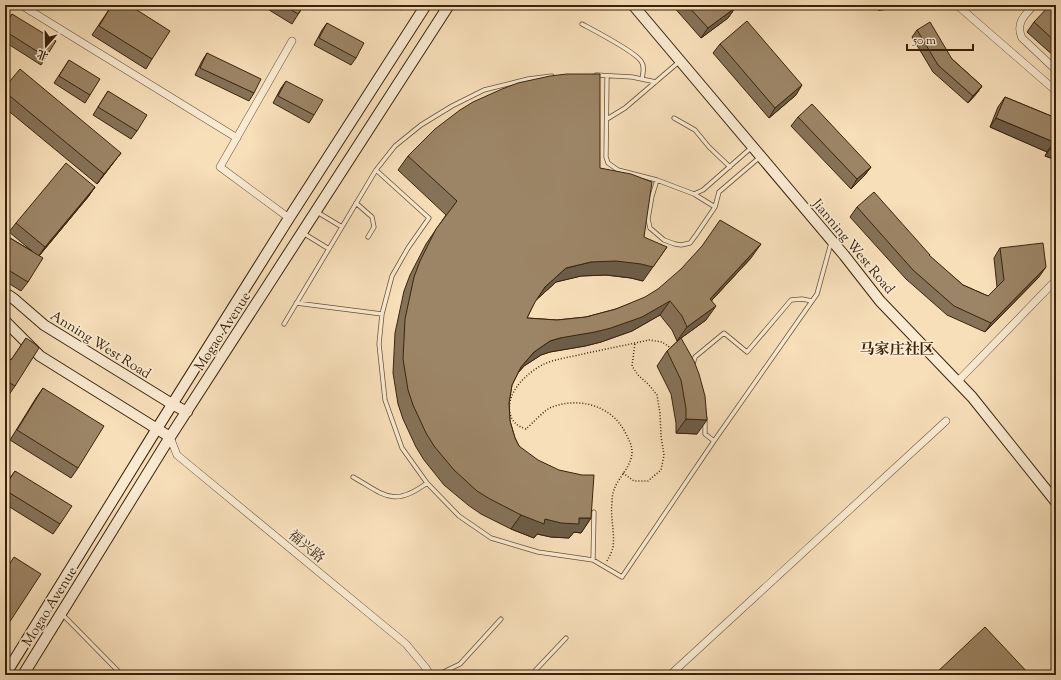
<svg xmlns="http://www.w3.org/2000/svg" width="1061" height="680" font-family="'Sorts Mill Goudy','Noto Serif SC',serif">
  <rect width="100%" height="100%" fill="#f7dfba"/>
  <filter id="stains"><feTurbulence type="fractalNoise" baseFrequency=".005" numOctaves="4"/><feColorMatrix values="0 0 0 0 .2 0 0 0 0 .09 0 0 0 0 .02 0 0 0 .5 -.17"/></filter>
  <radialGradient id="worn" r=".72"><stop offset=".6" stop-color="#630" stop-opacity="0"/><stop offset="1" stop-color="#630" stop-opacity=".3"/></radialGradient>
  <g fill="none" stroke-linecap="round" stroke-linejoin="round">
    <g stroke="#685236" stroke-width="5">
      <path id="lane" d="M582,24C595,31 634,51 641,61C645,66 643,73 642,79
        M596,75L632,77L656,82
        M607,76L606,157L608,163L618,170L657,180L694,194L715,207
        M674,118L695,130L709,147L730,167
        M607,119L625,108L680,61
        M376,170L429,218L408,248L392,276L382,314L379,344L385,400L402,448L427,483L459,516L491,538L538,552L593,560L622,577L714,441L817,294L831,243
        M657,180L652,196L648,219L650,228L664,240L675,244L681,245L690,243L696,235L715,207L719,192L760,157
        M694,194L703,190L752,147
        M356,203L372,217L374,227L368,237
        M317,212L342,227
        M303,233L329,249
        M296,303L382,314
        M284,324L376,170L395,146L421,125L452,106L484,90L528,79L552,76
        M693,364L695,357L724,333L747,352L791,300L802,299L812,301
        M705,418V434L714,441
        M353,477C385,495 393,508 427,483
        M593,560L594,512
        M62,614L122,675
        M437,675L460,664L501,619
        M531,675L566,638"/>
    </g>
    <g stroke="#685236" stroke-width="8">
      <path id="street" d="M21,5L237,138
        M957,5L1056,91
        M1034,5C1025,15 1015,23 1022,38L1056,70
        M289,218L220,167L292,41
        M958,381L1056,280
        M170,437L177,455L406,644L426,668L430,675
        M670,675L946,421"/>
    </g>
    <g stroke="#39230a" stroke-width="12">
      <path id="secondary" d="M633,5L844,255L880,301L972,397L1056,502
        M5,293L14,299L44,325L172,404L187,412
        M5,321L40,356L170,437
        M5,675L153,435L289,218L426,5
        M23,675L170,437L449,5"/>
    </g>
    <path stroke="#39230a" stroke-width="1.5" stroke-dasharray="1 2" stroke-linecap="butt" d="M623,473L634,481H648L661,470L664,455L661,436L660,413L657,395L649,385L638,375L632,366L635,343
      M607,561C609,557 612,552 613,547C615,532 610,517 612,502C612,497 613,492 615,487C620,476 632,465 632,452C632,444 628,438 625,432C611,405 579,397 552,407C544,410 533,423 526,429C517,426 512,422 510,413C506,392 526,374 542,365C554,359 571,357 583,354C605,349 627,345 649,340L662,342L671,348"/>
    <use href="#lane" stroke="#faead2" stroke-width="3.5"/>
    <use href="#street" stroke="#faead2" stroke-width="7"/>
    <use href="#secondary" stroke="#faead2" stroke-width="10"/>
  </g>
  <path fill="#867258" stroke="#39230a" d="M112,5H129L152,59L146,69L92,35Z
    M261,5H304L292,24Z
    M392,5H405L401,10Z
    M672,5H733L735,8L728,18L701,38Z
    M877,5H895L892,9L878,10Z
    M1056,10V58L1027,32L1034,22Z
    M12,14L46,57L41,65L5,42V24Z
    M327,23L356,58L351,65L314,45L322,30Z
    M917,30L952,59L982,86L977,93L968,103L933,72L912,37Z
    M720,44L796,95L769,118L713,53Z
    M207,53L254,93L249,101L195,75L202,61Z
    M69,60L90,95L85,103L54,83Z
    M286,81L314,115L309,123L273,103L281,88Z
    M5,87L114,162L97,184L5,108Z
    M108,91L137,131L131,139L93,115Z
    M1005,97L1056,118V160L1045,156L1047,152L990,127L998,107Z
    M798,117L871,167L864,176L851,189L791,126Z
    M408,156L600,168L644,237L643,281L631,278L606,275L581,276L556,282L535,301L527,318L557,320L586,317L616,309L751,258L712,300L706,320L677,341L672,330L660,315L632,331L601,342L585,346L550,352L541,355L524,366L518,373L512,385L509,403L510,421L515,438L519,446L591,518L581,533L574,532L569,538L551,537L537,534L534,538L511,529L481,514L468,505L444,485L424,460L416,447L403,419L398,404L393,373L395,333L404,291L410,275L426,244L446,215L398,170Z
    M95,187L88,197L39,256L28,282L21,291L5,281V235L32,251L9,232L16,223Z
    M857,207L929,256L963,285L988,296L997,287L994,258L1000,248L1039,277L985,332L947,315L906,279L850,217Z
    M26,338L15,386L8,396L5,394V356L11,360Z
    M681,338L697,434L676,433V423L671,394L657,366L667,351Z
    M43,388L78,468L71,478L10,440L36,398Z
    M15,471L60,524L53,534L5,504V485Z"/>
  <path fill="#6d5d47" stroke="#39230a" d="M881,5H895L892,9L878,10Z
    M735,8L728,18L701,38L708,28Z
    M802,85L796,95L769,118L775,108Z
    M982,86L977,93L968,103L973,96Z
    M996,118L1054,142L1047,152L990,127Z
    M1052,146L1056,148V160L1045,156Z
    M121,153L114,162L97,184L104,174Z
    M871,167L864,176L851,189L857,179Z
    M95,187L88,197L38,257L45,247Z
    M761,244L751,258L700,313L710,299Z
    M667,247L643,281L631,278L606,275L581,276L556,282L535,301L545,287L566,268L591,262Z
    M1046,267L1039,277L985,332L991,323Z
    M670,301L660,315L632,331L601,342L585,346L550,352L541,355L524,366L511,381L521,367L534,352L550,341L560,338Z
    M716,306L706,320L677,341L687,327Z
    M686,419L707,420L697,434L676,433Z
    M521,515L545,519L579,518H591L581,533L574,532L569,538L551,537L537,534L534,538L511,529Z"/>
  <path fill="#9c8566" stroke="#39230a" d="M112,5H129L170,31L152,59L99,26Z
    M283,5H304L298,14Z
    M687,5H733L735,8L708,28Z
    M1050,5H1051L1056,10V42L1034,22Z
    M12,14L56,41L46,57L5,31V25Z
    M747,21L802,85L775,108L720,44Z
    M930,22L952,59L982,86L973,96L938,65L917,30Z
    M327,23L364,43L356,58L319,38Z
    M207,53L261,79L254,93L200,68Z
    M69,60L100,79L90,95L59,76Z
    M20,69L121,153L104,174L5,92V87Z
    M567,74H600V168L631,174L652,182L644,237L667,247L653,267L641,264L616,261L591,262L566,268L545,287L535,302L527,318L557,320L586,317L616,309L645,297L658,289L681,269L702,246L720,220L761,244L710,299L716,306L687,327L682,316L670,301L642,317L611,328L595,332L560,338L550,341L534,352L521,367L512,385L509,403L510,421L515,438L519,446L538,460L559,470L582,475H594L591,518H579V524L561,523L545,519L544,524L521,515L490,499L477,491L454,470L434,446L426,433L413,405L408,390L403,359L405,319L414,277L420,261L436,229L457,201L408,156L435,129L460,110L473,102L502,89L518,83L550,76Z
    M286,81L323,100L314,115L278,96Z
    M108,91L147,115L137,131L98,107Z
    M1005,97L1056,118V148L1052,146L1054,142L996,118Z
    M812,104L871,167L857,179L798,117Z
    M66,163L95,187L45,247L16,223Z
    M874,192L930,255H929L963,285L988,296L1004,280L1000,248L1043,243L1046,267L991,323L954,306L913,270L857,207Z
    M5,235L43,258L28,282L5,268Z
    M26,338L35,344L39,348L15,386L5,380V356L11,360Z
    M681,338L694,361L699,374L705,396L707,420L686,419V409L681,380L667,351Z
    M43,388L104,426L78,468L17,430Z
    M15,471L72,506L60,524L5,490V486Z
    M14,557L41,574L5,629V571Z
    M985,627L1030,675H934Z
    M95,670L99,675H89Z"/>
  <g text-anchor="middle" stroke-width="3.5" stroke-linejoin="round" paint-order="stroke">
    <g font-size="14" fill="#39230a" stroke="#faead2">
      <text transform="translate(854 246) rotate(50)" y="5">Jianning West Road</text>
      <text transform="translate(222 331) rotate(-57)" y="5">Mogao Avenue</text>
      <text transform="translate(101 344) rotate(32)" y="5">Anning West Road</text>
      <text transform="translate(307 546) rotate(40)" y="5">福兴路</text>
      <text transform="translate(49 606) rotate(-58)" y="5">Mogao Avenue</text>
    </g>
    <g font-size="15" font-weight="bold" fill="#39230a" stroke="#faead2">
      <text x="897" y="354">马家庄社区</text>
    </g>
  </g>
  <rect width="1061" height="680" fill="none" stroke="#f7dfba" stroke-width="20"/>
  <rect x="6" y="6" width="1049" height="668" fill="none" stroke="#39230a" stroke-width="2"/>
  <rect x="10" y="10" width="1041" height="660" fill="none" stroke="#39230a"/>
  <g transform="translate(46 46) rotate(200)" stroke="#faead2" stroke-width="3" paint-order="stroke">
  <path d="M0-3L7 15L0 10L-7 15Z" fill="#39230a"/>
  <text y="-6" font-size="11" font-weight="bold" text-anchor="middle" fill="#39230a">北</text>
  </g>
  <path d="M907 44v6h66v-6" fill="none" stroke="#39230a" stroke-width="2"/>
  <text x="913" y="44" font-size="12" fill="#39230a" stroke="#faead2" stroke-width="3" paint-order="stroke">50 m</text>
  <rect width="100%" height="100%" filter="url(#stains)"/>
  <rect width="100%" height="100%" fill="url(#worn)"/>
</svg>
